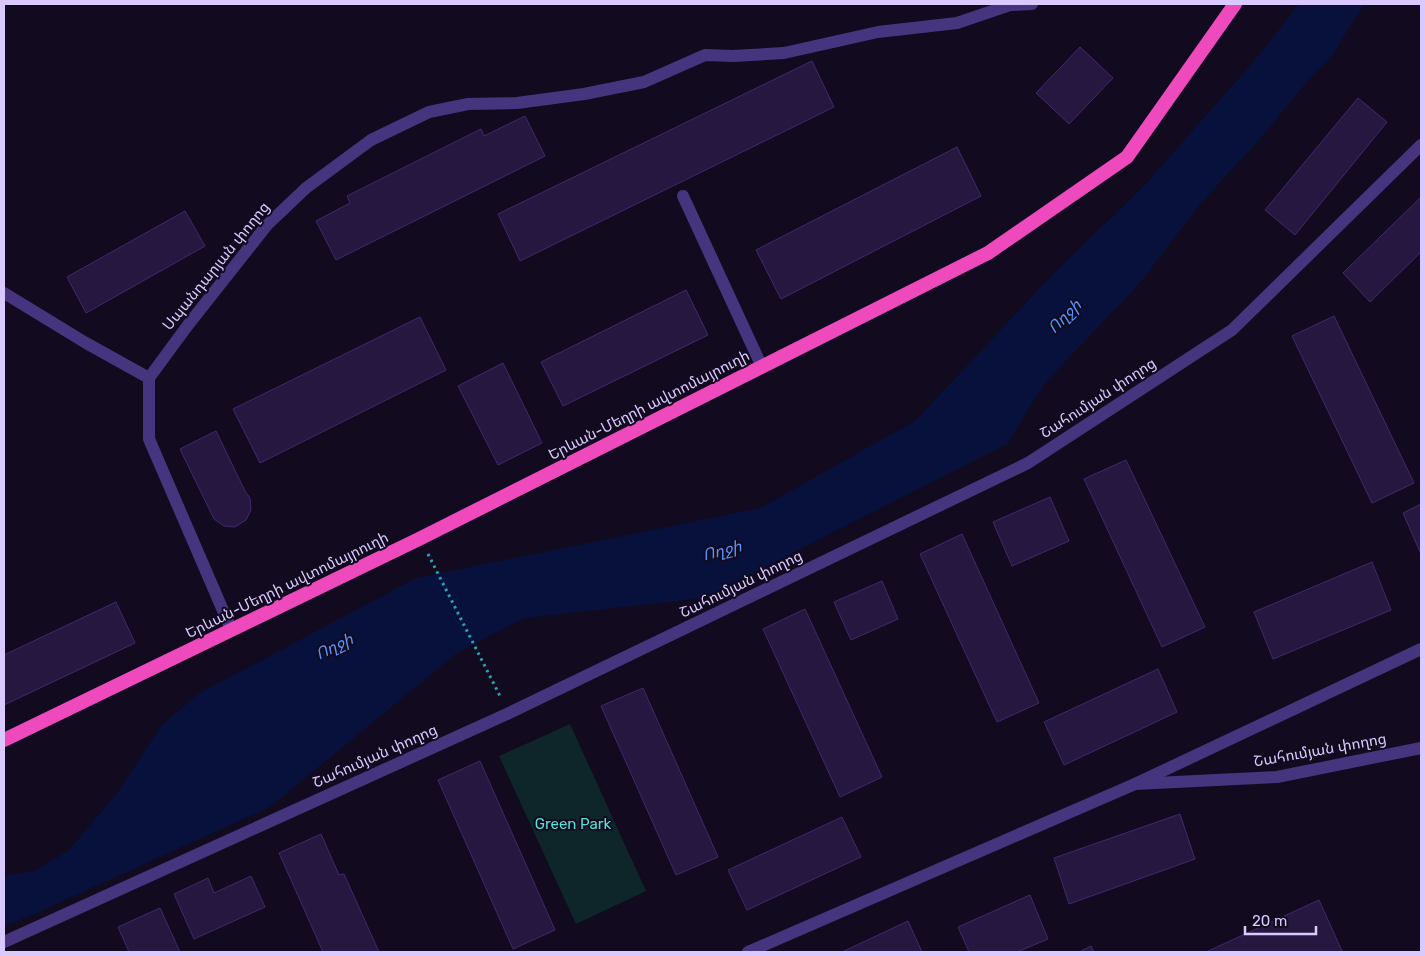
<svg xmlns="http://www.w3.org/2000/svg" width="1425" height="956" font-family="Rubik,'Noto Sans Armenian',sans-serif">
  <rect width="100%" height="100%" fill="#120b1f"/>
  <path fill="#0e2529" d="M570,724L646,891L576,924L499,756Z"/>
  <path fill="#07113c" d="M1299,4H1364L1333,54L1305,84L1260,139L1201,203L1139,284L1045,383L1007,444L704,598L524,618L457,653L270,807L30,916L4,926V876L34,871L68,851L118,792L161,726L198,694L416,578L760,508L915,421L1056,271L1144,186L1254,61Z"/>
  <path fill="#261740" stroke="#42286d" d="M1080,47L1113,78L1069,124L1036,93Z
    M812,61L834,107L520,261L498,214Z
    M1358,98L1387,122L1295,235L1265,210Z
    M525,116L545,156L336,260L316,221L350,203L347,196L481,129L484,136Z
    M957,147L981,196L781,299L756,250Z
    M1421,197V252L1370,302L1343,273Z
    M185,211L205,246L86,313L67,277Z
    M686,290L708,335L563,406L541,362Z
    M1334,316L1414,483L1372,503L1292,336Z
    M420,317L446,370L260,463L233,409Z
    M503,363L542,443L498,465L458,386Z
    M216,431L245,491L250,498L251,510L246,520L235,527L224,526L214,519L180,449Z
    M1126,460L1205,627L1162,647L1084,479Z
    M1050,497L1069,541L1012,566L993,522Z
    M1421,504V554L1403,513Z
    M962,534L1039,703L997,722L920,554Z
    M1372,562L1391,610L1273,659L1254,612Z
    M882,581L898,619L851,640L834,602Z
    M116,602L135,643L4,705V655Z
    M805,609L882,777L840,797L763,629Z
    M1158,669L1177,712L1064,765L1044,722Z
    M643,688L718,857L676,875L601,706Z
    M480,761L555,930L513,949L438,780Z
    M1180,814L1195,859L1069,904L1054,858Z
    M842,817L861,857L747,910L728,870Z
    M321,834L339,875L344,874L379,952H323L279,853Z
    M251,876L265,907L194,939L174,894L208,878L214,893Z
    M1030,895L1048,939L1017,952H969L958,927Z
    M1319,900L1342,951L1338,952H1206Z
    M160,908L180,952H129L118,927Z
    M908,921L922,952H842Z
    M1091,946L1094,952H1079Z"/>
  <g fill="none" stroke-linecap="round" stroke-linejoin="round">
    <path stroke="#29a3b3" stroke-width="3" stroke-dasharray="2.5 4" stroke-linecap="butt" d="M428,554L501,698"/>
    <path stroke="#45357f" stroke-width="12" d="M683,196L762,367"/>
    <path stroke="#45357f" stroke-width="12" d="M4,293L86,343L149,378
      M231,629L149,439V378L188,325L267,225L306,188L371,140L429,112L468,104L517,103L584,94L644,82L705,55L733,56L784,53L878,32L957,23L1010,5L1032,4
      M1135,784L1277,777L1421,748"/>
    <path stroke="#45357f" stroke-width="12" d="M4,942L507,714L1028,463L1232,330L1421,145
      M748,952L1135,784L1421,649"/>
    <path stroke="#ee4abe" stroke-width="14" d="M4,740L419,539L988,253L1127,157L1235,4"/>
  </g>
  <g text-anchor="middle" stroke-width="4" stroke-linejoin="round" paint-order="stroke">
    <g font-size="15" fill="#d9c9ff" stroke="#120b1f">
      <text transform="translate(216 266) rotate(-51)" y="5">Սպանդարյան փողոց</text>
      <text transform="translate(1098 398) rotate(-33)" y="5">Շահումյան փողոց</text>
      <text transform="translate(649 405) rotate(-27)" y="5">Երևան-Մեղրի ավտոմայրուղի</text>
      <text transform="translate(741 584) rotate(-26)" y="5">Շահումյան փողոց</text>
      <text transform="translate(287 585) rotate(-26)" y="5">Երևան-Մեղրի ավտոմայրուղի</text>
      <text transform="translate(1320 750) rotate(-10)" y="5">Շահումյան փողոց</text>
      <text transform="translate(375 756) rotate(-24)" y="5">Շահումյան փողոց</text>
    </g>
    <g font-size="15" fill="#52e2d7" stroke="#120b1f">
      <text x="573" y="829">Green Park</text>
    </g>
    <g font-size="16" font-style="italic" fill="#5794ff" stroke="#120b1f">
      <text transform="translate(1064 316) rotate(-45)" y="6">Ողջի</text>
      <text transform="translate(722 550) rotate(-14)" y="6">Ողջի</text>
      <text transform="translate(334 646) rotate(-26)" y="6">Ողջի</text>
    </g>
  </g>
  <rect width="1425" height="956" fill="none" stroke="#d9c9ff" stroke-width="10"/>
  <path d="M1245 926v8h71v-8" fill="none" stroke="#d9c9ff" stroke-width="2.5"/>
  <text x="1252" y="926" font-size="15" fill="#d9c9ff" stroke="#120b1f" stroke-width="4" paint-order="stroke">20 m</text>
</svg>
